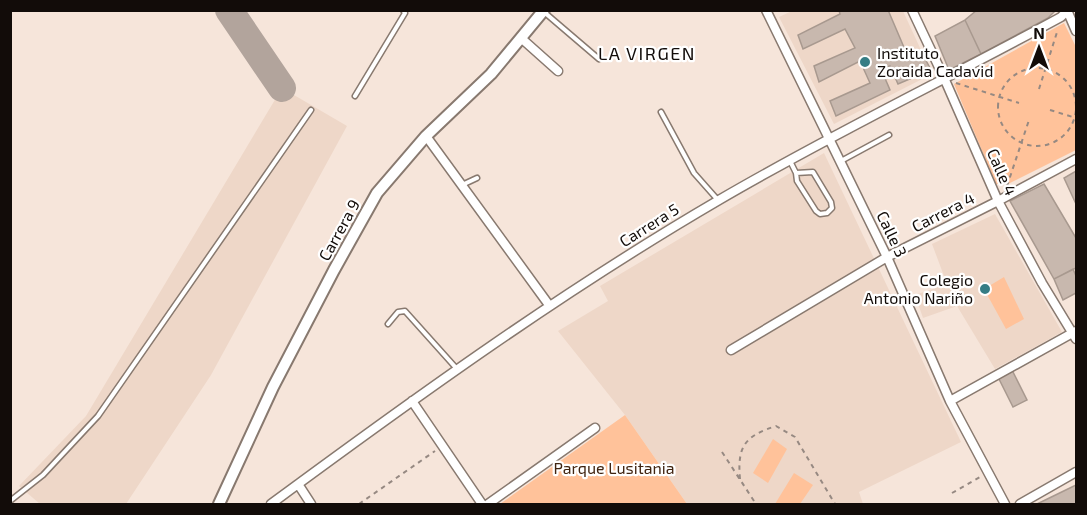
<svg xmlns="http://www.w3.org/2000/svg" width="1087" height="515" font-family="'Exo 2',sans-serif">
  <rect width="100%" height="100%" fill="#f6e5da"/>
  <path fill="#eed7c8" d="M792,11H903L932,74L834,124L779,17Z
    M282,88L347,126L211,375L126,504H40L19,486L86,416Z
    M824,153L961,442L859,492L863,504H687L625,415L558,331L608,301L600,286Z
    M995,214L1062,332L995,369L957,306L923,318L915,295L947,284L932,244Z"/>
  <path fill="#ffc29a" d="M1064,23L1076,47V150L1008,184H996L954,84Z
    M1004,277L1024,319L1006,329L984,289Z
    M625,415L687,504H500Z
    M773,439L787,449L768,483L753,473Z
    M794,473L813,485L800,504H775Z"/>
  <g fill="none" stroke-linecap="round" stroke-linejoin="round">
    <path stroke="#b2a49c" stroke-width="28" d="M229,10L282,88"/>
  </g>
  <path fill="#c8b8ae" stroke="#a8998f" stroke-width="1.5" d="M839,10H888L909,59L923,55L931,70L898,84L890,66L881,69L890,90L836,116L830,101L870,83L860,61L819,82L814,66L855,48L845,29L803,49L798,35L840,14Z
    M977,10H1056L1048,18L981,54L965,20Z
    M965,20L981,54L949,70L935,36Z
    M1076,171V204L1064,178Z
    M1044,184L1076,238V268L1054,279L1010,201Z
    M1073,269L1076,276V293L1063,300L1054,279Z
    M1011,368L1027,400L1013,407L997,375Z
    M1076,485V504H1037Z"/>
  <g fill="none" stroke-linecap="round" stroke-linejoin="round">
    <g stroke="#88796f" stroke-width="7">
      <path id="service" d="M544,12L599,59
        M355,96L405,13L403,10
        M661,112L694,173L717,199
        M790,161L796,173L813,172L831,202L832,208L827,213L820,214L816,211L797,181L796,173
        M841,161L889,135
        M462,185L477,178
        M388,324L398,312L405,311L457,369
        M10,501L43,475L98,416L311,110"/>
    </g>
    <g stroke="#88796f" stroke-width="11">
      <path id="minor" d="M766,10L887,257L950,401L1005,504
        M912,10L945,80L998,201L1042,283L1076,339
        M1067,10L1076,31
        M521,38L558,71
        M426,136L549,305
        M731,350L887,257L998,201L1076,159
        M412,401L482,504
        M950,401L1076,331
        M298,484L311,504
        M271,504C416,397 563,291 719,200C830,135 947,79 1061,17L1068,10
        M488,504L595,428
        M1020,504L1076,472"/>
    </g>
    <g stroke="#88796f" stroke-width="14">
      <path id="tertiary" d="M219,504L273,387L334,270L377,193L426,136L491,74L544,10"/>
    </g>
    <path stroke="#968982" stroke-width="2" stroke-dasharray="4.5 4.5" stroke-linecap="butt" d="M998 107a39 39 0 1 1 78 0a39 39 0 1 1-78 0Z
      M956,83L1019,103
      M1039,89L1058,29
      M1050,110L1076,118
      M1007,186L1029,120
      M722,452L756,504
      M740,479C737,446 745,436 776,426L795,437L835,504
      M952,493L980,477
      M359,504L435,451"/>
    <use href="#service" stroke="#fff" stroke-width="4"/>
    <use href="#minor" stroke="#fff" stroke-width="8"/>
    <use href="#tertiary" stroke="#fff" stroke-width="10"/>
  </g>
  <g fill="#357d85" stroke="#fff" stroke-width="2">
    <circle cx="865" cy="62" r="6"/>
    <circle cx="985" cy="289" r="6"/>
  </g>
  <g text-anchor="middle" stroke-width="4.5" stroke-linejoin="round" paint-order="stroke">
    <g font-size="16" fill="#120c09" stroke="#fff" text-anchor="start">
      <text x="877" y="59">Instituto<tspan x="877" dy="18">Zoraida Cadavid</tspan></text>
      <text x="973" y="286" text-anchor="end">Colegio<tspan x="973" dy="18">Antonio Nariño</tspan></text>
    </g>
    <g font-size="16" fill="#120c09" stroke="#fff">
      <text transform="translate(1002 172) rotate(66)" y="6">Calle 4</text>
      <text transform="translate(943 212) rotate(-27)" y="6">Carrera 4</text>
      <text transform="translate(649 225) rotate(-32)" y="6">Carrera 5</text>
      <text transform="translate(339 230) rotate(-61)" y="6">Carrera 9</text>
      <text transform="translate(892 234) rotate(64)" y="6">Calle 3</text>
    </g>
    <g font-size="16" fill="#402410" stroke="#fff">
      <text x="614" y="474">Parque Lusitania</text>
    </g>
    <g font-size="18" letter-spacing="1.5" fill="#120c09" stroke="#fff">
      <text x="647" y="60">LA VIRGEN</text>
    </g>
  </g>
  <rect width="1087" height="515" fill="none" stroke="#120c09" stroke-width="24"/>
  <g transform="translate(1039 48)" stroke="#ffffff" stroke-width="4.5" paint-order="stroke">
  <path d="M0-4.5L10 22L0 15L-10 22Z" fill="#120c09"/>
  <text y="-9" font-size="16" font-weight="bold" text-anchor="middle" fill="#120c09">N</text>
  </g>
</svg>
